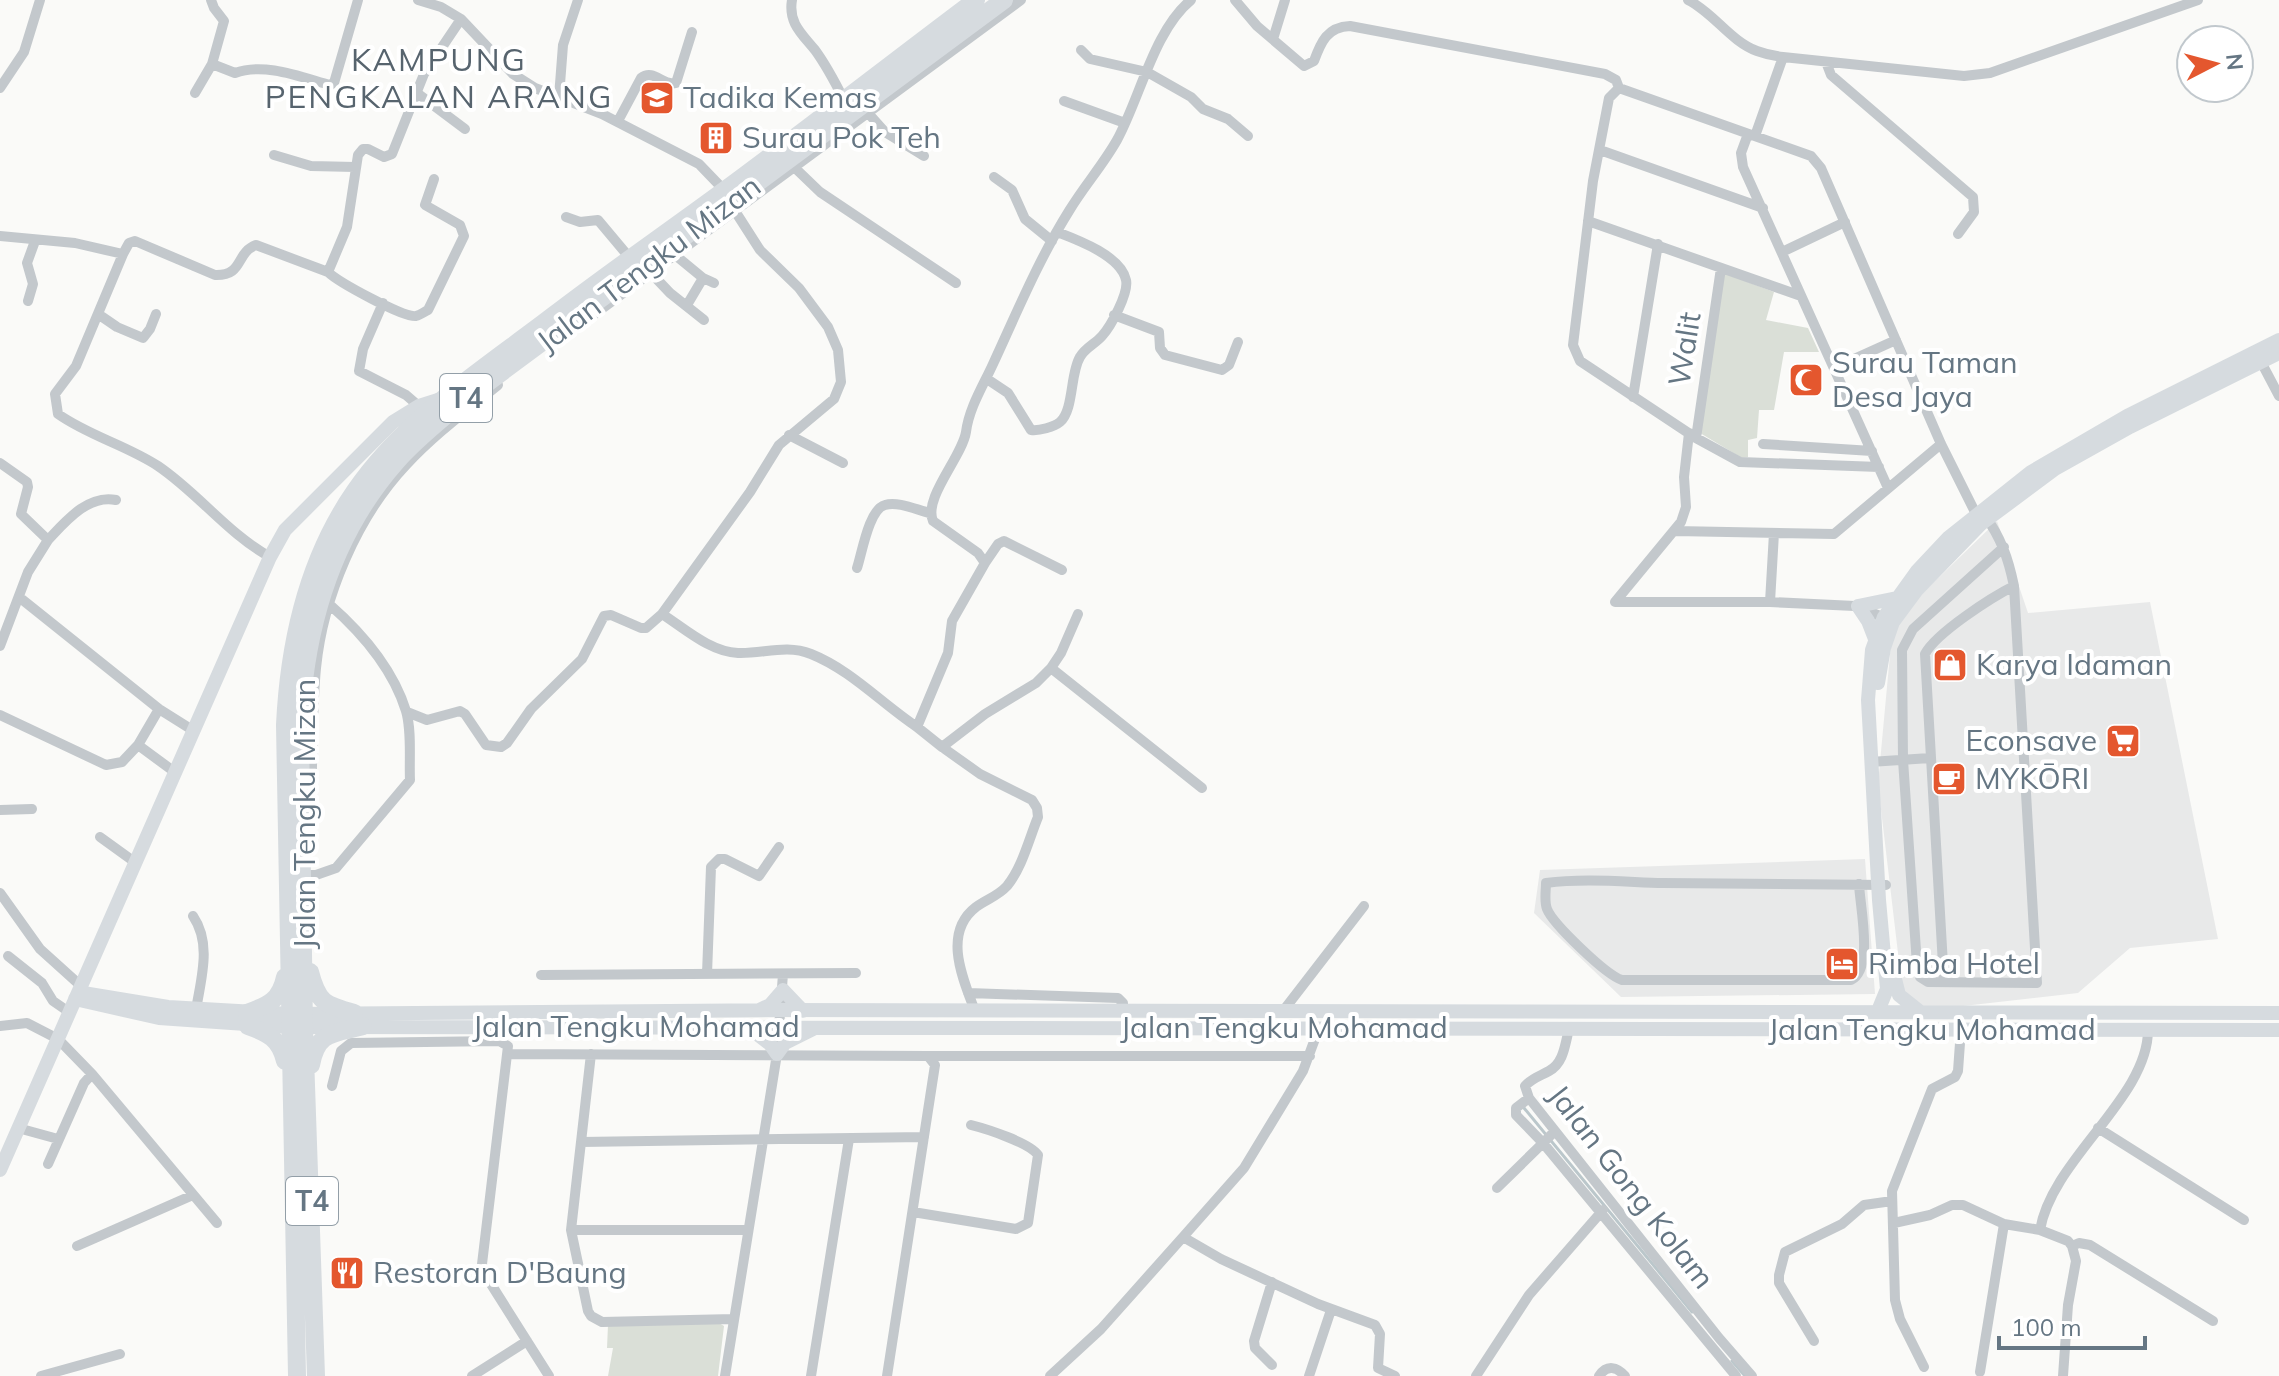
<svg xmlns="http://www.w3.org/2000/svg" width="2279" height="1376" font-family="Mulish,sans-serif">
  <rect width="100%" height="100%" fill="#fafaf8"/>
  <path fill="#e8e9e9" d="M1997,521L2028,613L2150,602L2218,939L2130,948L2078,993L1919,1011L1902,987L1878,784L1893,622Z
    M1865,859L1875,994L1621,997L1534,913L1540,870Z"/>
  <path fill="#dadfd7" d="M1724,273L1774,292L1766,320L1808,328L1819,352H1784L1774,410H1759L1757,438L1748,440V457L1742,458L1700,433Z
    M719,1323L724,1326L718,1376H608L613,1348H607L608,1325Z"/>
  <g fill="none" stroke-linecap="round" stroke-linejoin="round">
    <path stroke="#bbc7cb" stroke-width="3" d="M1524,1108L1692,1312
      M1732,1361L1745,1376"/>
    <path stroke="#c3c8cc" stroke-width="10" d="M418,0L441,7L461,19L513,74L535,88L602,114L699,164L724,190
      M792,0C788,23 802,34 815,50C826,65 835,82 844,100
      M1235,0L1257,26L1304,66L1314,61C1321,42 1327,27 1350,26L1605,74L1616,80L1619,88L1811,156L1821,168L1941,444L1979,520
      M1688,0C1714,13 1730,41 1757,51C1765,54 1774,56 1783,57L1964,76L1990,73L2198,0
      M1273,39L1285,0
      M1081,50L1090,59L1147,72L1191,97L1203,109L1228,119L1248,136
      M1826,62L1831,75L1973,197L1974,212L1958,234
      M212,64L235,73C264,62 301,77 330,85L334,83L358,0
      M0,88L24,52L40,0
      M1619,88L1609,98L1593,181L1573,345L1580,361L1696,438L1740,462L1879,467
      M195,93L212,64L224,21L214,8L211,0
      M417,93L465,129
      M559,97L563,45L578,0
      M1064,101L1125,123
      M868,113L885,132L924,156
      M618,121L641,78C654,68 663,87 676,83L692,32
      M1748,134L1741,153L1743,167L1888,488
      M1755,136L1783,57
      M1600,150L1763,208
      M274,155L311,166L355,167
      M794,167L820,192L956,283
      M994,177L1012,190L1025,219L1052,241
      M566,217L580,222L598,220L629,257
      M1588,221L1801,296
      M0,236L75,243L123,254L129,243L135,241L215,275C244,276 235,253 256,245L328,272L347,227L358,155L363,149H368L384,157L392,154L424,74L461,19
      M1782,252L1845,222
      M123,254L76,366L55,394L58,414C89,436 126,445 158,466C198,493 227,533 270,557
      M675,255L703,278L714,283
      M328,272C338,282 404,318 416,316C420,315 424,312 428,310L464,236L460,225L425,205L434,179
      M651,273L670,293L704,320
      M28,301L33,284L27,263L35,241
      M383,303L363,349L359,371L406,395L421,408
      M687,305L703,278
      M98,314L117,327L143,338L150,329L156,314
      M1114,315L1159,332L1160,348L1165,355L1222,370L1229,365L1238,342
      M588,319L1021,0
      M2259,358L2279,396
      M1834,368L1896,340
      M987,379L1008,393L1031,430C1039,431 1054,427 1060,422C1074,410 1070,373 1080,357C1085,348 1095,344 1102,336C1111,326 1129,293 1126,280C1121,256 1078,240 1057,232
      M1633,397L1658,244
      M789,435L843,463
      M1696,438L1721,268
      M1763,444L1872,451
      M0,463L27,482L28,487L21,514L48,540L28,572L0,646
      M1984,514C2001,538 2008,557 2014,586L2037,983L1928,982L1920,977L1917,965L1903,760L1902,650L1913,629L2004,547
      M1675,531L1834,534L1941,444
      M48,540C65,522 88,494 116,500
      M985,563L998,544L1004,541L1062,570
      M857,568C862,553 869,509 885,505C898,501 917,510 930,513
      M19,597L159,709L194,731
      M1615,602H1770L1855,606L1890,620
      M1615,602L1681,522L1686,507L1684,477L1689,433
      M1770,602L1774,533
      M662,614C684,628 710,652 738,653C763,654 786,644 811,654C851,670 881,703 917,727
      M1078,614L1061,653L1051,668L1036,683L985,714L942,747L917,727L948,653L952,621L985,563L978,553L933,521C923,498 962,457 966,432C969,408 983,386 993,364C1017,312 1039,259 1069,211C1084,186 1103,165 1117,140C1140,98 1154,30 1191,0
      M1051,668L1202,788
      M407,712L427,720L460,711L465,714L486,745L501,747L507,743L531,709L582,659L604,616L611,615L641,628H646L662,614L750,492L779,445L834,399L841,382L838,350L828,327L799,288L760,250L735,211
      M0,715L106,765L122,762L138,745L176,773
      M138,745L159,709
      M942,747L980,774L1032,800L1037,808L1038,817C1029,839 1022,868 1007,886C998,896 987,899 976,907C942,933 963,979 975,1011
      M1870,762L1930,758
      M0,810L32,809
      M302,810L311,796C313,753 312,710 316,668C323,597 357,517 406,465C434,435 466,411 498,385
      M100,837L136,863
      M304,875H316L336,868L410,780C409,759 412,731 406,711C393,669 361,632 329,604
      M1859,884C1860,907 1874,969 1851,980H1622C1606,975 1553,924 1547,909C1544,901 1546,891 1546,883C1584,878 1625,882 1663,883C1738,883 1812,884 1886,885
      M0,893L40,949L81,986
      M193,916C212,944 201,978 196,1010
      M8,956L42,983L53,1001L69,1012
      M707,974L711,867L719,859H725L759,876L779,847
      M541,975L856,973
      M1944,982L1925,654C1936,633 1992,597 2014,586
      M968,993L1118,998L1123,1003V1011
      M1283,1011L1364,906
      M0,1026L27,1023L58,1039L92,1074L217,1223
      M1319,1028L1303,1071L1244,1168L1183,1237L1221,1259L1318,1304L1375,1325L1380,1334L1378,1368L1395,1376
      M1569,1029C1565,1044 1564,1063 1549,1071C1540,1076 1532,1078 1525,1086L1529,1098L1719,1338L1752,1376
      M509,1054L928,1056L935,1065L887,1376
      M591,1054L571,1230L588,1311L591,1316L602,1322L734,1319
      M928,1056H1310
      M332,1086L341,1051L351,1043L499,1041L508,1046L482,1264L484,1273L549,1376
      M1529,1098L1516,1108V1115L1543,1143L1554,1132
      M18,1128L58,1139
      M2098,1128L2244,1220
      M581,1142L924,1137
      M48,1164L84,1083L92,1074
      M1497,1188L1543,1143L1736,1376
      M913,1212L1016,1229L1028,1223L1038,1155C1030,1143 987,1129 971,1125
      M1894,1223L1930,1215L1952,1205H1963L2004,1224L2040,1230L2068,1241L2072,1246L2076,1261L2068,1305L2063,1376
      M571,1230H748
      M2040,1230C2052,1159 2148,1098 2148,1030
      M77,1246L193,1195
      M2072,1246L2079,1243L2090,1245L2213,1321
      M1272,1282L1254,1341L1255,1348L1272,1365
      M1814,1341L1779,1283V1275L1785,1252L1842,1224L1864,1205L1892,1201
      M1924,1367L1900,1319L1895,1300L1892,1191L1932,1089L1955,1077L1958,1071L1961,1029
      M1980,1372L2004,1224
      M41,1376L120,1354
      M472,1376L527,1341
      M725,1376L777,1054L783,974
      M811,1376L849,1139
      M1050,1376L1101,1329L1183,1237
      M1309,1376L1331,1310
      M1476,1376L1529,1295L1603,1210
      M1599,1376C1607,1364 1617,1367 1625,1376"/>
    <path stroke="#d6dbdf" stroke-width="14" d="M1858,606L1897,598
      M1858,606L1868,621L1875,639
      M1878,683L1884,648L1893,622L1916,591L1981,524L2055,469L2130,427L2279,353
      M1892,967L1899,995L1919,1011
      M83,993L168,1007L290,1014L782,1010L2279,1013
      M75,999L159,1018L289,1027L2279,1030
      M759,1010L770,1005L783,990L803,1011
      M1878,1011L1887,989L1879,900L1868,700L1872,650L1884,617L1917,571L1948,538L2031,472L2127,416L2279,340
      M748,1027L770,1044L777,1054L785,1043L813,1029
      M0,1170L270,557L285,530L393,422L419,406L438,400"/>
    <path stroke="#d6dbdf" stroke-width="18" d="M310,972C318,1003 325,1005 354,1013
      M247,1013C268,1005 280,1001 285,977
      M248,1026C268,1033 280,1039 285,1061
      M311,1065C317,1031 334,1034 363,1026
      M297,1376L285,725C289,642 307,560 355,491C405,418 485,368 554,315C610,272 668,232 725,190C809,128 892,63 976,0
      M316,1376L304,1027L300,729C304,632 330,537 396,462C416,439 441,420 464,400L1004,0"/>
  </g>
  <defs>
    <g id="school-square" transform="scale(1.8)"><rect x="-9" y="-9" width="18" height="18" rx="4" fill="#e4572e" stroke="#fff"/><path d="M0-5L7-2L0 1L-7-2ZM-4 1L0 2.5L4 1V4Q0 6-4 4Z" fill="#fff"/></g>
    <g id="building-square" transform="scale(1.8)"><rect x="-9" y="-9" width="18" height="18" rx="4" fill="#e4572e" stroke="#fff"/><path d="M-4-6H4V6H1V3H-1V6H-4ZM-2.5-4.3h1.7v1.8h-1.7ZM.8-4.3h1.7v1.8H.8ZM-2.5-1h1.7V.8h-1.7ZM.8-1h1.7V.8H.8Z" fill="#fff"/></g>
    <g id="mosque-square" transform="scale(1.8)"><rect x="-9" y="-9" width="18" height="18" rx="4" fill="#e4572e" stroke="#fff"/><path d="M3.5-4.9A6 6 0 1 0 3.5 4.9A5 5 0 1 1 3.5-4.9Z" fill="#fff"/></g>
    <g id="shop-square" transform="scale(1.8)"><rect x="-9" y="-9" width="18" height="18" rx="4" fill="#e4572e" stroke="#fff"/><path d="M-5-2.5h2.3a2.7 3.5 0 0 1 5.4 0H5L5.5 6h-11ZM-1.5-2.5h3a1.5 2.3 0 0 0-3 0Z" fill="#fff"/></g>
    <g id="supermarket-square" transform="scale(1.8)"><rect x="-9" y="-9" width="18" height="18" rx="4" fill="#e4572e" stroke="#fff"/><path d="M-6-5.5h2.5l.6 2H6L4.5 2H-2.5L-4.4-4H-6ZM-1.5 3.2a1.3 1.3 0 1 0 .1 0ZM3 3.2a1.3 1.3 0 1 0 .1 0Z" fill="#fff"/></g>
    <g id="cafe-square" transform="scale(1.8)"><rect x="-9" y="-9" width="18" height="18" rx="4" fill="#e4572e" stroke="#fff"/><path d="M-5.5-4.5H6V0H3Q3 3.5 0 3.5H-2.5Q-5.5 3.5-5.5 0ZM3-3.2v2h1.7v-2ZM-6 4.5H4V6H-6Z" fill="#fff"/></g>
    <g id="hotel-square" transform="scale(1.8)"><rect x="-9" y="-9" width="18" height="18" rx="4" fill="#e4572e" stroke="#fff"/><path d="M-6-4.5h1.5V1H6V5H4.5V3h-9V5H-6ZM-4 0a1.8 1.8 0 1 1 3.6 0ZM.5 0V-2.5h3Q6-2.5 6 0Z" fill="#fff"/></g>
    <g id="restaurant-square" transform="scale(1.8)"><rect x="-9" y="-9" width="18" height="18" rx="4" fill="#e4572e" stroke="#fff"/><path d="M-5-6h1v4h1v-4h1v4h1v-4h1v5L-1.5 .5V6h-2V.5L-5-1ZM5-6V6H3V1.5H1.5Q1.5-4 5-6Z" fill="#fff"/></g>
  </defs>
  <g fill-rule="evenodd">
    <use href="#school-square" x="657" y="98"/>
    <use href="#building-square" x="716" y="138"/>
    <use href="#mosque-square" x="1806" y="380"/>
    <use href="#shop-square" x="1950" y="665"/>
    <use href="#supermarket-square" x="2123" y="741"/>
    <use href="#cafe-square" x="1949" y="779"/>
    <use href="#hotel-square" x="1842" y="964"/>
    <use href="#restaurant-square" x="347" y="1273"/>
  </g>
  <g text-anchor="middle" stroke-width="8" stroke-linejoin="round" paint-order="stroke">
    <g fill="#fff" stroke="#939fa8" stroke-width="2">
      <rect x="440" y="374" width="52" height="48" rx="6"/>
      <rect x="286" y="1177" width="52" height="48" rx="6"/>
    </g>
    <g font-size="28" font-weight="bold" fill="#657683">
      <text x="466" y="408">T4</text>
      <text x="312" y="1211">T4</text>
    </g>
    <g font-size="30" fill="#657683" stroke="#fff" text-anchor="start">
      <text x="683" y="108">Tadika Kemas</text>
      <text x="742" y="148">Surau Pok Teh</text>
      <text x="1832" y="373">Surau Taman<tspan x="1832" dy="34">Desa Jaya</tspan></text>
      <text x="1976" y="675">Karya Idaman</text>
      <text x="2097" y="751" text-anchor="end">Econsave</text>
      <text x="1975" y="789">MYKŌRI</text>
      <text x="1868" y="974">Rimba Hotel</text>
      <text x="373" y="1283">Restoran D'Baung</text>
    </g>
    <g font-size="30" fill="#657683" stroke="#fff">
      <text transform="translate(649 264) rotate(-37)" y="10">Jalan Tengku Mizan</text>
      <text transform="translate(1685 349) rotate(-81)" y="10">Walit</text>
      <text transform="translate(305 814) rotate(-90)" y="10">Jalan Tengku Mizan</text>
      <text x="636" y="1037">Jalan Tengku Mohamad</text>
      <text x="1284" y="1038">Jalan Tengku Mohamad</text>
      <text x="1932" y="1040">Jalan Tengku Mohamad</text>
      <text transform="translate(1631 1187) rotate(52)" y="10">Jalan Gong Kolam</text>
    </g>
    <g font-size="32" letter-spacing="2" fill="#57646e" stroke="#fff">
      <text x="439" y="71">KAMPUNG<tspan x="439" dy="37">PENGKALAN ARANG</tspan></text>
    </g>
  </g>
  <g transform="translate(2215 64) rotate(84)"><circle r="38" fill="#ffffff" stroke="#c1c8cd" stroke-width="2"/>
  <path d="M0-6L14 30L0 20L-14 30Z" fill="#e4572e"/>
  <text y="-12" font-size="22" font-weight="bold" text-anchor="middle" fill="#657683">N</text>
  </g>
  <path d="M1999 1336v12h146v-12" fill="none" stroke="#657683" stroke-width="4"/>
  <text x="2011" y="1336" font-size="24" fill="#657683" stroke="#ffffff" stroke-width="6" paint-order="stroke">100 m</text>
</svg>
